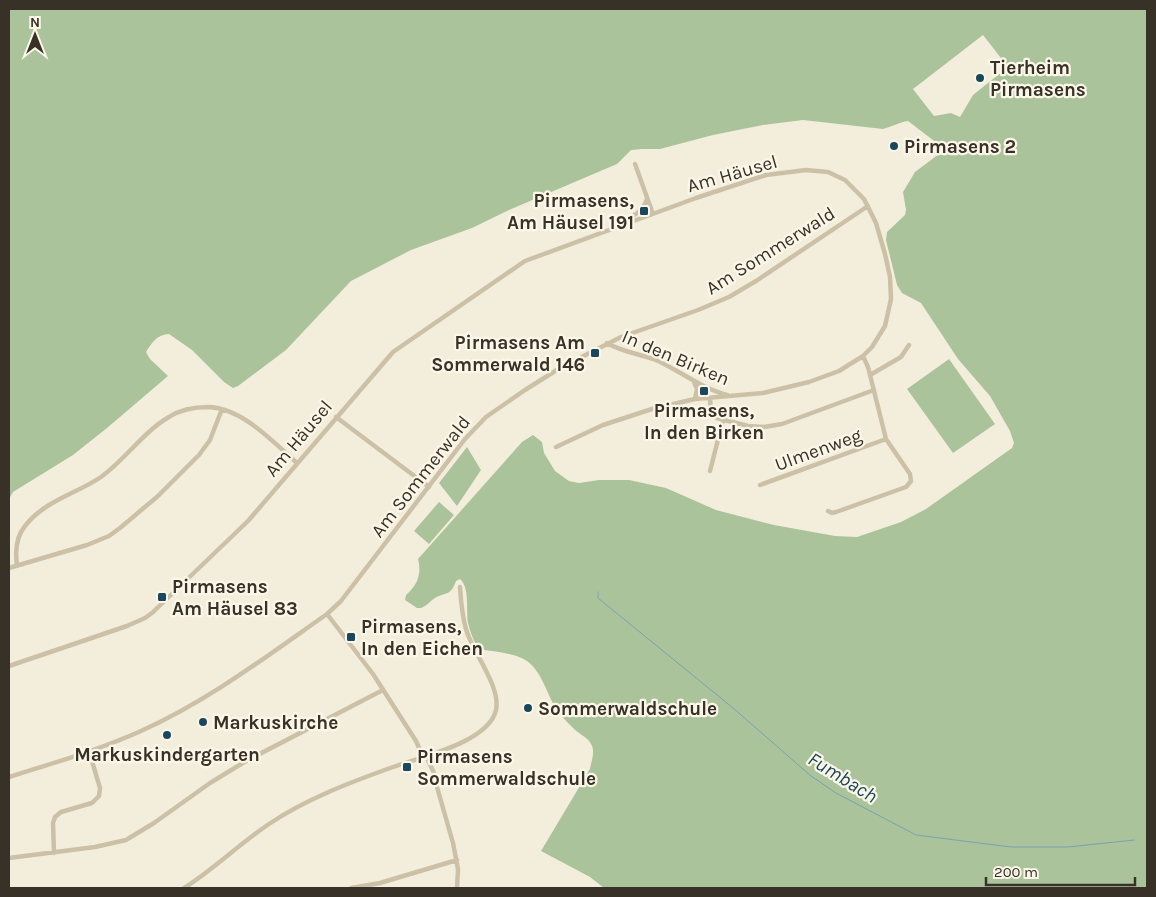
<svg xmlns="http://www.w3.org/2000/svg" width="1156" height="897" font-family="Karla,sans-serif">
  <rect width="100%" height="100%" fill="#f3eedc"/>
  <path fill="#abc39b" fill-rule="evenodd" d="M9,9H1147V888H604L590,877L541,851L590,769C591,762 595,753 592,746C589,738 581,735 575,730C570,725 564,719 559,713C547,697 544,674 527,661C513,652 494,652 478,649C474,641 470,632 468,623C466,610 470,588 460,579L456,581C450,597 447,591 435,598C430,601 427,606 421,608H417L405,600L406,595C417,585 422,575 418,559L522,442L533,435L542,442L544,453L555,471L569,481L579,483L599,480H629L666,488L716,510L774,525L835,536L857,537L901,522L926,509L1012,448L1014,443L1010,431L990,396L958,359L921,303L902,293L897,285L886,240L887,232L905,215L906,210L903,192L915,172L939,154L942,147L908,121C899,122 892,127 883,129L803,120L763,125L713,135L660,149H642L631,150L617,164L509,210L472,228L411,250L351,281L286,350L238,386L233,388L224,382L192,350L169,334C157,335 153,341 146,352L150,359L168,376L107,428L73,455L13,492L9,499ZM983,35L1008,67L973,95L960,117L951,113L934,116L913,89Z
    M949,359L995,424L953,453L907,389Z
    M467,447L481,470L457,506L439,483Z
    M439,502L454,515L429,544L414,531Z"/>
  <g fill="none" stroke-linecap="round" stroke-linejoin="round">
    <path stroke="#79a1b2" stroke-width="1" d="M598,592V598L733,708L811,776L836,793L916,835L1011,847H1068L1134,840"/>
    <path stroke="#ccc1a7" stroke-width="4.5" d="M635,164L653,214
      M624,221C635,215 643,211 647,199
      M607,343C622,352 640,354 656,360C680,371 701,388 727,395
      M870,375L901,357L909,345
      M694,382L697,389L695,399
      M710,398L711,411L717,418L748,426L764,427L782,424L874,390
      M336,417L429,487
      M710,471L723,420
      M760,485L886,439
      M828,511L832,513L836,512L906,487L911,481L910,474L886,439L868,367L863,356
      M17,565C15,551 16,537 25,526C44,501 76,494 101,477C126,459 143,432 169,417C181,409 195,407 209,407C242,408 273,442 297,463
      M9,568L87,545L109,536L120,528L158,496L199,455L210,440L222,409
      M327,614L373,674L416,741L423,757
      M9,666L127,626L145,618L152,613L248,521L393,352L525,261L696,198L766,175L806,170L828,172L845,180L864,199L876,223L885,254L890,277L891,299L885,326L872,347L863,356L839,371L809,382L763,393L695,399L652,409L603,425L556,447
      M426,756L435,775L437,787L453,843L458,869L457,888
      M9,777C53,763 99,750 141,731C208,701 267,656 327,614L341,601L465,439L486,417L525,390L560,368L621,337L698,310L729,297L756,281L868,206
      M54,853L53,823L55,817L61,812L92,803L99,796L100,788L89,751
      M9,858L95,847L126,840L154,823L210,783L246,761L383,690
      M184,888C214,869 239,844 269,824C306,799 351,782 393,767C421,757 489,742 496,710C501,687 474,654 467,632C462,618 461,602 460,587
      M351,888L380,883L457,860"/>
  </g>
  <g fill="#1b475c" stroke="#fbf7e8" stroke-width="2">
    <circle cx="980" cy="78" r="5"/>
    <circle cx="894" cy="146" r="5"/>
    <rect x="639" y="206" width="10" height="10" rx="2.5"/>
    <rect x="590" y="348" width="10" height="10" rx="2.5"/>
    <rect x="699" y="386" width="10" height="10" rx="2.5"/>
    <rect x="157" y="592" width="10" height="10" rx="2.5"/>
    <rect x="346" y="632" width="10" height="10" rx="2.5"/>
    <circle cx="528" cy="708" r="5"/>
    <circle cx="203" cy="722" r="5"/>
    <circle cx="167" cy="735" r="5"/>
    <rect x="402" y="762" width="10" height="10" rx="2.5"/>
  </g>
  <g text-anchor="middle" stroke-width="4.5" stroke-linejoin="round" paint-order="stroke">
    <g font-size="19" font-weight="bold" fill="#383128" stroke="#fbf7e8" text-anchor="start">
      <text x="990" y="74">Tierheim<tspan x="990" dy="22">Pirmasens</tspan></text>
      <text x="904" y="153">Pirmasens 2</text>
      <text x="634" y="207" text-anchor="end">Pirmasens,<tspan x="634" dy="22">Am Häusel 191</tspan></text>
      <text x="585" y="349" text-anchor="end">Pirmasens Am<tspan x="585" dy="22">Sommerwald 146</tspan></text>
      <text x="704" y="417" text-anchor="middle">Pirmasens,<tspan x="704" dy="22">In den Birken</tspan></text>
      <text x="172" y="593">Pirmasens<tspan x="172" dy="22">Am Häusel 83</tspan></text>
      <text x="361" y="633">Pirmasens,<tspan x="361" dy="22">In den Eichen</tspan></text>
      <text x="538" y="715">Sommerwaldschule</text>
      <text x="213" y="729">Markuskirche</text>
      <text x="167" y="761" text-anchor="middle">Markuskindergarten</text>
      <text x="417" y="763">Pirmasens<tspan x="417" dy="22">Sommerwaldschule</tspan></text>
    </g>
    <g font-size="19" fill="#383128" stroke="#fbf7e8">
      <text transform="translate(732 173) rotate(-16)" y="7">Am Häusel</text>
      <text transform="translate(770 250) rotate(-32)" y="7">Am Sommerwald</text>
      <text transform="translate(676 357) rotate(23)" y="7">In den Birken</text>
      <text transform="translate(298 438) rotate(-50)" y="7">Am Häusel</text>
      <text transform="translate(818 449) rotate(-20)" y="7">Ulmenweg</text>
      <text transform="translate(420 476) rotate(-52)" y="7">Am Sommerwald</text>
    </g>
    <g font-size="20" font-style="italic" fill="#1b475c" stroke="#fbf7e8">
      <text transform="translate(843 777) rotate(32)" y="7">Fumbach</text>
    </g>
  </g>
  <rect width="1156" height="897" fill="none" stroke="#383128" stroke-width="20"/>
  <g transform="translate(35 35)" stroke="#fbf7e8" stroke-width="4" paint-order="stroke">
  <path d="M0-4L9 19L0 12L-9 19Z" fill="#383128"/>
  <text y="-8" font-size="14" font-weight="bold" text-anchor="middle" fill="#383128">N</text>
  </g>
  <path d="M986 877v8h149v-8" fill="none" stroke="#383128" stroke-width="2.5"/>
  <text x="994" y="877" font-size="15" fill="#383128" stroke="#fbf7e8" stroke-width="4" paint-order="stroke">200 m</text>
</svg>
